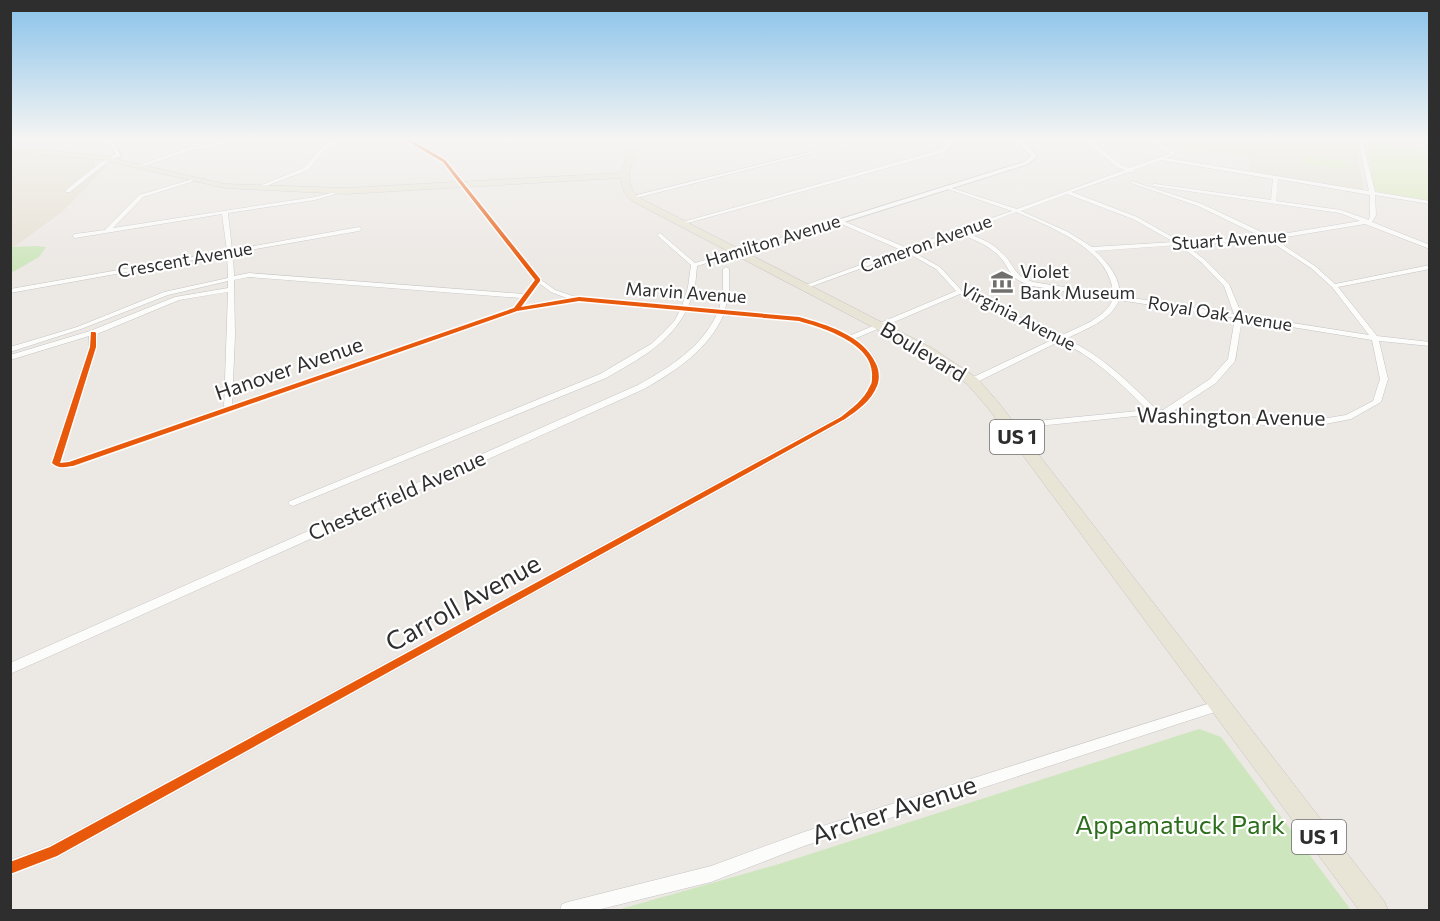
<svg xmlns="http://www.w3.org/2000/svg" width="1440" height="921" font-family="Commissioner,sans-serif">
  <rect width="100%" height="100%" fill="#ece8e4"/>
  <path fill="#e6e0d3" d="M1155,139H1354L1364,191L1248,172L1252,158L1164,145Z
    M11,151L84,157L96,161L95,165L109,164L62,212L11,249Z"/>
  <path fill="#cee6be" d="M36,246L46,247L39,257L11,273V247Z
    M1199,729L1221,737L1351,910H617L779,864Z"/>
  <path fill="#d9eabb" d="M1367,144L1429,151V201L1374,191Z
    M1304,156L1348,162L1349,170L1303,164Z"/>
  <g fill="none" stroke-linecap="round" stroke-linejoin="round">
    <g stroke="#c5c4c5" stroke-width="1">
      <path id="minor" d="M235,139H244L191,150L144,166L140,165L188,148Z
        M335,139H340L324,151L308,170L258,189L254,188L304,168L320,149Z
        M404,139H409L414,142L434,139L417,143L446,160L540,279L555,290L576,297L682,306L688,287L691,265L658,236L657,235L660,233L695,263L739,250L742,252L697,266L695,287L688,307L719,310L723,291V269L726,267L729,269V291L725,310C768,314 812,314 849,336L956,291L936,269L906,252L807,288H803V286L901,250L837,222V220H841L907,248L1012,211L945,188V186L1017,209L1125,170L1117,167L1086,141H951V147L941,153L684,224L679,223L937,151L947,145V139H1155L1175,154L1166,158L1369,191L1358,139H1362L1375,192L1430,201V204L1375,195L1376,215L1372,222L1430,245V249L1365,224L1274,239L1315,266L1335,284L1430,265V269L1338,287L1377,336L1430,342V346L1379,341L1388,379L1381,402L1351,419L1315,426L1264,425L1155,414L1008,429L1004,426L1005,424L1148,410C1120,383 1096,358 1060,341L975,383H969L968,381L969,379L1054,339L960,294L854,339C880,354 888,378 868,402C862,409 853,414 846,420L58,857L10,875V860L49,846L840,416C851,407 867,398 871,383C880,348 824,325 797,321C773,317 748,316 724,314C708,350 677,370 644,389L10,674V663L638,385C670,367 701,348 717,314L686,311C669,344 637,360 606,378L293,506L290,505L288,503L290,501L600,374L651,344L664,332L675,320L680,310L579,301L517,311L73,466C65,468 57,470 51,463L89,347V336L10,360V355L90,331L175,297L228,288V281L168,295L81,329L10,352V347L77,327L164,292L228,278L227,254L10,293V289L227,251L222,214L75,238L72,236L75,234L105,230L139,195L193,179L197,180L143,197L113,228L315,197L342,190V192L315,200L228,213L232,250L359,227L362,229L359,231L233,253L234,276L249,273L524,294L535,280L442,162ZM1091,141H1152L1170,154L1129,168L1121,165ZM1161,160L1273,179L1271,200L1155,184H1153V186L1340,213L1360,221L1270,236L1202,204L1131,181V183L1198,206L1262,237L1181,242L1137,217L1072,192L1129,172H1134L1133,170ZM1278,179L1370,195V215L1369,220L1341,210L1276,201ZM1067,194L1133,219L1174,242L1092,247L1068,232L1021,211ZM1016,212C1051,227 1112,250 1113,295L1033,282C1012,275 1016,266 1002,253C992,242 977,237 964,232ZM959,233C972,239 986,244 997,254C1013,270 1006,278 1032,286L1113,299C1105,319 1078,327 1060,336L962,291L940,267L911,251ZM1268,240L1311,268L1332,287L1369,335L1242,315L1229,284L1205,260L1186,245ZM1179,245L1201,262L1224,286L1234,314L1120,296C1120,277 1108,263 1095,251ZM249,277L521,298L514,308L232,405L235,335L234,280ZM539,283L551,292L569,299L522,306ZM228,292L224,408L69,461L61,462L97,347V334L179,300ZM1119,300L1235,318L1228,359L1210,379L1163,410H1157C1128,382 1103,356 1066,339C1085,329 1111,321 1119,300ZM1242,319L1372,340L1380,379L1373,401L1346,415L1315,420L1264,419L1173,411L1216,383L1235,361Z
        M862,139H869L632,199L629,197Z
        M1389,139L1430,142V144L1391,140Z
        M109,158L113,159L105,164L70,192H66V190L101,162Z
        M1220,700L1224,701L1226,705L1224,709L804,846L711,882L597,910H560L562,904L568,902L711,866L804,832Z"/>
    </g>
    <g stroke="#c5c4c5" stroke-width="2">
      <path id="tertiary" d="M106,139H112L121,156L109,160V158L116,154Z
        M1016,139H1022L1037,156L1028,164L742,254L735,252L1024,162L1031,156Z"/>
    </g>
    <g stroke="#c6c5c4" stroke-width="1">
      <path id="primary" d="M632,139H640C634,159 620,180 638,197L932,348L977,378L998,402L1384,901L1388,910H1359L988,408L967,384L924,354L632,201L624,192L620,178L346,194L225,188L103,160L10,151V147L103,156L225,184L346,188L621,173Z"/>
    </g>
    <use href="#minor" fill="#fcfcfb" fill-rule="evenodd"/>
    <use href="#tertiary" fill="#fcfcfb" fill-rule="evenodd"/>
    <use href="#primary" fill="#e8e4d6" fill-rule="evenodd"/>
    <g stroke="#fff" stroke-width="3">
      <path id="cycleway" d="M404,139H409L445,160L540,279V281L521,307L579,297L799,317C827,325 863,335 876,364C879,370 880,379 877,386C871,401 858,410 845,419L57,856L10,874V862L50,847L841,417C852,408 864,400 870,386C872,383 872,381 872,377C875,344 824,328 799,321L579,301L517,311L73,466C65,467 58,469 52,463L90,347L91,332H95L96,333V347L60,463L69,462L514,308L535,280L443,162Z"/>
    </g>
    <use href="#cycleway" fill="#e8590c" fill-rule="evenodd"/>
  </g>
  <linearGradient id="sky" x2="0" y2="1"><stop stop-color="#88c2ea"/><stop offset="0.52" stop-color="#f6f5f3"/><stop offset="1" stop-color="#f6f5f3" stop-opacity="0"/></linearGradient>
  <rect width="1440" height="268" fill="url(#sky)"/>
  <defs>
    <g id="museum-bare" transform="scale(1.8)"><path d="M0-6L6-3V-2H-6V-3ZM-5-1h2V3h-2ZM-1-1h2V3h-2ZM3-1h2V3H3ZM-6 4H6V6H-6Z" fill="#706f6e" stroke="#fff" stroke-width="2.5" paint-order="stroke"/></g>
  </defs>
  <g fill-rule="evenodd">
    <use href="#museum-bare" x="1002" y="282"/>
  </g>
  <g text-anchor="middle" stroke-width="4.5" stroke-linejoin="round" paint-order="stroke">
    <g font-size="18" fill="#2e2e2e" stroke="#fff">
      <text transform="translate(1229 240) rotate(-4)" y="6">Stuart Avenue</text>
      <text transform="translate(773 241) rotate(-17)" y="6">Hamilton Avenue</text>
      <text transform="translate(926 244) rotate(-20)" y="6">Cameron Avenue</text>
      <text transform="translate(185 260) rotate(-10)" y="6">Crescent Avenue</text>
      <text transform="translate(686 293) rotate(4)" y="6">Marvin Avenue</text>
      <text transform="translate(1220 314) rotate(9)" y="6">Royal Oak Avenue</text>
      <text transform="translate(1018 317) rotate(27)" y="6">Virginia Avenue</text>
    </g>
    <g font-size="18" fill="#2e2e2e" stroke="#fff" text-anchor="start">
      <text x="1020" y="278">Violet<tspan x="1020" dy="21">Bank Museum</tspan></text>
    </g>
    <g fill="#fff" stroke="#6d6d6d" stroke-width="1.5">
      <rect x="990" y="420" width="54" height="34" rx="4.5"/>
      <rect x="1292" y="820" width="54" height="34" rx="4.5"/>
    </g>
    <g font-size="20" font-weight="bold" fill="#2e2e2e">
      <text x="1017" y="444">US 1</text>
      <text x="1319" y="844">US 1</text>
    </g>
    <g font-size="21" fill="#2e2e2e" stroke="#fff">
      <text transform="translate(923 352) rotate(31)" y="7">Boulevard</text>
      <text transform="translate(289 369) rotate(-19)" y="7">Hanover Avenue</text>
      <text transform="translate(1231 417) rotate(1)" y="7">Washington Avenue</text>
      <text transform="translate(397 496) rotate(-24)" y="7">Chesterfield Avenue</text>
    </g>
    <g font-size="26" fill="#2e2e2e" stroke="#fff">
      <text transform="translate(463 603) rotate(-29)" y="9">Carroll Avenue</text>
      <text transform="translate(894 810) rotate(-18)" y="9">Archer Avenue</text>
    </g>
    <g font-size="26" fill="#2c6e1b" stroke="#fff">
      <text x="1180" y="834">Appamatuck Park</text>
    </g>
  </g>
  <rect width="1440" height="921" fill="none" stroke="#2e2e2e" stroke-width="24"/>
</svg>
